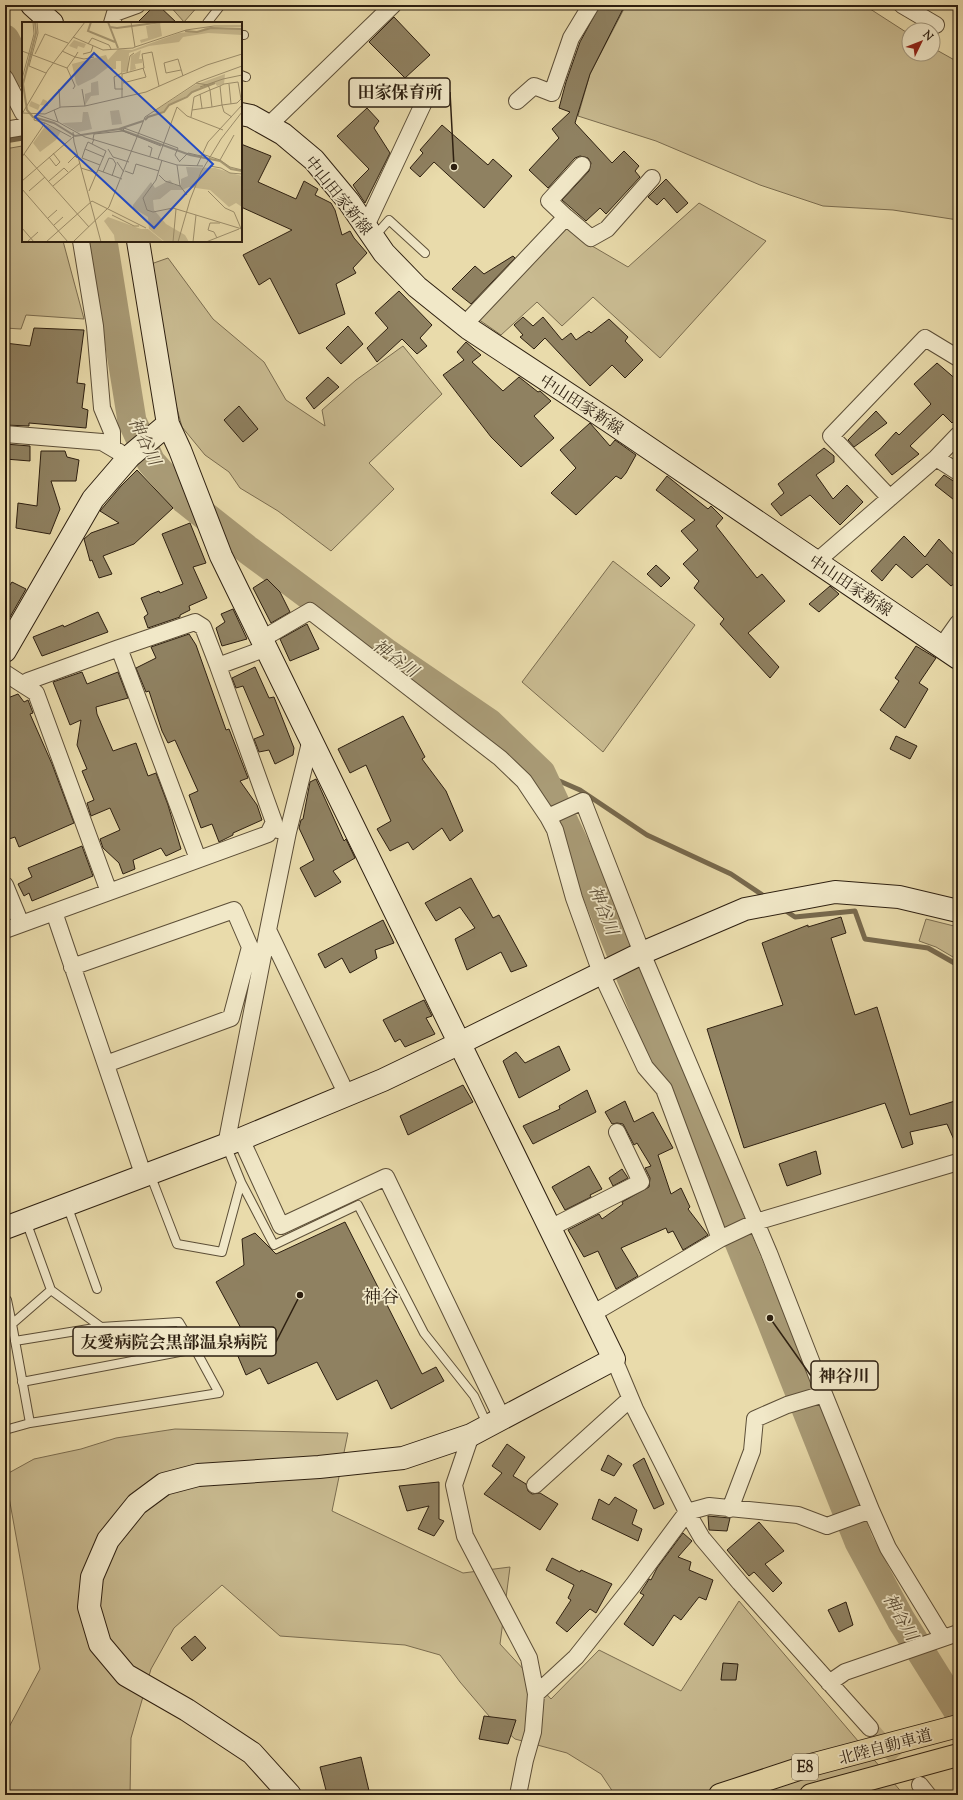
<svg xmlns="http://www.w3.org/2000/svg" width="963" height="1800" font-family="'Sorts Mill Goudy','Noto Serif JP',serif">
  <rect width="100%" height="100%" fill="#e9dbab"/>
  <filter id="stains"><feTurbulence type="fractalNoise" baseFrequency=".005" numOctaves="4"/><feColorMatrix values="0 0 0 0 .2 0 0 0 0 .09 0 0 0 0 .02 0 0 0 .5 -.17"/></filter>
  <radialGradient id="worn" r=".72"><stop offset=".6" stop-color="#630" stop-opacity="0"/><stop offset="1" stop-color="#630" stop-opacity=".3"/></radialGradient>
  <path fill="#c9bb91" stroke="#7b6d50" d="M169,5H199L184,22Z
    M626,5H864L909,34V54H933V48L958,62V220L893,210L823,206L760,185L656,141L578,116L590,74Z
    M22,146L23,149V241H63L84,319L26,315L21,329L5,328V149Z
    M699,203L766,241L660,358L593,297L562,326L537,302L501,335L478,319L566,228L587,243L628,267Z
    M168,258L213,319L264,362L286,400L325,426L322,410L356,380L403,346L442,394L369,463L394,489L331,551L278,511L240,488L229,472L205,455L182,427L158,339L151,264Z
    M613,561L695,625L603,752L522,682Z
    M926,919L958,927V960L936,947L919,941Z
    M175,1429L348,1433L332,1511L463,1573L510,1567L500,1644L551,1699L599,1650L681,1691L739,1601L904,1795H615L601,1774L567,1753L515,1739L489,1716L460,1682L440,1655L405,1645L280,1636L222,1585L174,1628L151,1669L131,1738L130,1795H5V1732L8,1729L40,1669L5,1475L34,1459L81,1449L116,1438Z"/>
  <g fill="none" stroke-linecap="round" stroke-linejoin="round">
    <path stroke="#77694d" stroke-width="5" d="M5,141L23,138
      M541,773L580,790L647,835L731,874L767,898
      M783,909L795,917L855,911L865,939L928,948L958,965"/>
    <path stroke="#a99b76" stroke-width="29" d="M5,39L23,73
      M103,241L132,421L151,462L185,500L248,550L385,652L489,723L541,773L593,884L770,1318L859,1542L901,1620L958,1711"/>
  </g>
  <path fill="#8f8161" stroke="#2d1f10" d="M155,5H158L177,23H137Z
    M600,5H625L590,74L575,123L612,163L624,151L639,166L635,171L640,177L606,214L600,208L586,221L562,200L589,171L591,163L588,158L580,156L575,158L548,188L529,170L559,138L552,129L570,112L559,108L566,82L580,42Z
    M394,17L430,55L405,78L369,42Z
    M367,108L379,121L374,128L390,153L365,203L353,185L369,169L337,136Z
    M442,125L488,165L493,159L512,176L484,208L434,162L420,177L410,168L423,153L420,150Z
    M241,144L271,156L258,182L296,199L304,181L318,189L315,195L331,203L335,210L342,235L350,231L354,238L367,253L353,268L356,273L336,284L345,314L299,334L270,278L259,285L243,255L292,230L241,207Z
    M666,179L688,203L677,213L664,198L657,205L648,197Z
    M513,256L515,258L471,304L452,289L475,266L484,274Z
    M399,291L432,325L420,338L427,346L417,354L402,339L377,362L367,348L388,328L375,313Z
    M523,317L533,326L543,317L562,340L571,333L576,340L589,331L591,333L609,319L628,337L625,341L643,360L625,378L612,365L590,386L545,338L534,349L520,337L523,335L514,325Z
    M348,326L363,344L341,364L326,348Z
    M34,328L84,330L77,383L85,384L82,408L88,410L86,428L29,423V426L5,425V343L30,346Z
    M466,342L481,355L472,362L503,391L519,377L538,392L540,391L551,401L534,416L554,438L521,467L491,437L443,375L464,360L457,352Z
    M937,363L958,381V417L952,423L943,414L910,446L919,454L892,475L875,455L896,432L899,435L931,404L914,384Z
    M328,377L339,387L314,409L306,398Z
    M239,406L258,429L243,442L224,420Z
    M876,411L887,423L854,447L848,440Z
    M590,423L610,446L615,440L636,455L626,473L621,479L616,476L576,515L551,493L576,468L560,450Z
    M5,444L30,446V461L5,459Z
    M824,448L834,456V462L816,475L833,499L847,485L863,502L840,525L810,495L781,516L771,504L784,493L778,484Z
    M41,451H65L67,457L79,460L76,481H51L60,509L50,534L16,528L18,503L37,506Z
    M137,470L173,508L134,544L103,556L112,574L99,578L92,560L90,561L84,539L91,533L119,523L100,511L121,486Z
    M944,475L958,484V503L935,485Z
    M667,476L708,509L711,506L723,518L716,526L757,578L762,574L785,601L748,633L779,667L770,678L720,624L724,619L694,588L699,581L683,564L698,550L681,531L695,520L656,490Z
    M190,523L206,563L193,567L207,598L189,606L190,610L180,615V617L148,628L144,617L148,614L141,598L159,591L160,593L183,584L162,534Z
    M904,536L925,557L939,539L958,559V581L951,586L927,564L912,578L896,564L882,581L871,571Z
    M656,565L670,578L661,587L647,574Z
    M267,579L280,592L290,612L271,623L253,588Z
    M12,582L26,589L10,617L5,612V592Z
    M830,586L839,594L819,612L809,604Z
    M233,609L247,639L222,646L216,628L225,622L221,614Z
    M98,612L108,632L42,656L33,637L63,625L64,627Z
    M307,624L319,649L290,661L280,639Z
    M189,634L196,645L226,730L229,729L248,778L240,781L257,805L262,820L233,833V835L219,842L212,824L201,828L189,795L198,791L175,740L168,743L162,731L149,691L146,692L136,668L156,658L151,647Z
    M916,646L936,658L919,683L928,689L905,728L880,710L899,681L895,678Z
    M255,667L269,698L274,697L294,748L293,755L275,764L269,750L259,752L254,739L264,735L243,686L236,688L232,678Z
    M82,672L87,684L118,672L128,698L96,707L97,714L113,751L136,743L148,776L156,773L168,805L181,849L166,856L161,848L133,860L135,869L123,874L119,863L103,848L100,839L120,830L110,808L91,816L87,803L94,800L82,771L87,769L77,745L81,720L70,725L53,682Z
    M18,694L24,702L28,700L33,713L30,714L52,764L74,823L19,847L15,837L9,839L5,830V699Z
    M403,716L425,757L422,759L446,791L463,831L450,841L442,828L413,850L408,842L390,851L377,829L391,821L366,765L350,773L338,749Z
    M896,736L917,746L910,759L890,749Z
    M316,779L344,841L346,839L355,858L333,871L341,882L315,897L300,868L314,860L299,828L301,820L303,819L310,782Z
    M82,846L93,876L32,901L29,893L24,896L18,884L32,877L28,868Z
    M471,878L493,918L499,915L527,966L511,972L501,952L467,970L455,939L475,928L460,907L436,921L425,903Z
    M841,917L846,933L831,938L855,1015L877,1007L910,1115L958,1100V1149L947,1124L910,1132L913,1144L902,1148L885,1103L744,1148L707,1029L783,1005L762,943L808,925V927Z
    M383,920L394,943L375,950L377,958L350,973L342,958L325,968L318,954Z
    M424,1000L432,1016L426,1018L435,1034L405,1047L400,1039L395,1042L383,1020Z
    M559,1046L570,1070L519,1098L503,1061L516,1052L525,1063Z
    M463,1085L473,1102L408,1135L400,1116Z
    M587,1090L596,1112L533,1144L523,1126L560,1109L559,1106Z
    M625,1101L634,1122L653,1112L673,1148L658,1155L671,1194L681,1188L690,1207L688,1209L708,1235L683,1250L673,1231L668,1233L666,1228L621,1248L638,1276L616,1289L598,1251L584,1257L568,1230L599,1214L602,1219L623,1204L622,1202L649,1187L650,1178L645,1168L651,1166L637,1143L634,1145L623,1124L617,1123L612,1124L605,1112Z
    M816,1151L821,1174L787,1186L779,1164Z
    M589,1166L602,1189L590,1195L591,1197L565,1210L552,1187Z
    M622,1169L628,1178L613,1186L609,1178Z
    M345,1222L422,1374L436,1367L444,1381L391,1409L377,1380L337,1400L317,1362L268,1384L260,1368L246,1375L231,1340L243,1332L216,1282L244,1265L242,1239L255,1233L276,1254Z
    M507,1444L525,1457L513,1476L526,1484L528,1491L532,1494L540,1493L558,1504L540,1530L484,1494L502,1473L492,1466Z
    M608,1455L622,1464L614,1476L601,1470Z
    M644,1458L664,1504L654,1509L633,1465Z
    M439,1482V1519L444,1521L434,1536L418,1529L429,1506L407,1511L399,1486Z
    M615,1497L637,1510L632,1524L642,1529L638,1541L592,1519L599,1499L609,1505Z
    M708,1516L730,1518L727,1531L709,1530Z
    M759,1522L784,1551L765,1564L782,1583L773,1592L754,1572L749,1576L727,1550Z
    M683,1533L692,1541L678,1557L691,1562L689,1570L713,1580L706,1600L699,1597L681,1620L674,1615L653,1646L624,1624L644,1595L640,1593L646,1584L649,1579L651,1580L657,1568Z
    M552,1558L580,1572L581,1570L612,1584L596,1613L590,1609L567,1632L556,1623L571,1600L568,1598L574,1585L546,1570Z
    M846,1602L853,1625L839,1632L828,1610Z
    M195,1636L206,1648L192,1661L181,1648Z
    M723,1663L738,1664L736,1680H721Z
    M484,1716L516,1720L508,1744L479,1739Z
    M361,1757L370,1795H337V1791L327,1794L320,1767Z"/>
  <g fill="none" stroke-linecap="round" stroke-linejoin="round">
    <path stroke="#c3b58c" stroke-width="16" stroke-dasharray="16 8" stroke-linecap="butt" d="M870,1728L920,1785"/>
    <g stroke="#5c4e37" stroke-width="10">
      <path id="lane" d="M207,23L221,5
        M241,35H244
        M241,75L246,77
        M374,237L389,220L425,253
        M150,1174L177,1244L222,1252L241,1182L226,1145
        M241,1182L274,1245L358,1205L424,1333L474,1396L488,1426
        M67,1205L97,1289
        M51,1290L101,1327L179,1322L195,1349
        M5,1301L7,1300L12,1324
        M15,1341L101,1327
        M22,1382L195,1349L219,1393L30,1423L12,1324L51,1290L26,1221
        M5,1430L30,1423"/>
    </g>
    <g stroke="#5c4e37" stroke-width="18">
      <path id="street" d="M902,5L936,25
        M112,23L115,13L137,5
        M5,78L23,113
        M517,101L534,86L552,93L571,38L591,5
        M268,126L393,5
        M5,130L23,127
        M566,217L591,238L607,229L652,178
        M366,226L425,100
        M81,241L95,326L102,408L112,432V447
        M464,325L566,217L549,201L582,165
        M5,434L102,442L119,452
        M936,458L958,472
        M890,498L831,436L925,338L958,358
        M816,562L936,458L958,435
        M262,639L310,611L500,758L524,781L548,817L583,801L642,953L769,1253L824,1394L787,1405L755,1419L752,1451L730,1509
        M941,647L958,623
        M5,673L25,686
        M548,817L555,830L574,898L601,973L645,1067L664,1089L720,1239
        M278,830L288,832L311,739
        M288,832L268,930L347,1095
        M198,859L119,648L195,622L203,627L218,666
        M5,885L21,924
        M109,892L36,693L25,686L28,681L119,648
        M54,912L141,1168L150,1173
        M5,930L268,834L274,822L218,666L267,648
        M72,967L234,910L250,947L231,1018L106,1064
        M241,1139L281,1226L386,1177L502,1418
        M226,1145L268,930
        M550,1228L641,1182L617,1132
        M592,1314L720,1239L756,1222L958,1162
        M614,1359L635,1409L687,1512L702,1538L740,1583L870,1728
        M824,1394L871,1510
        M471,1435L454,1485L465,1536L529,1658L536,1694L533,1732L525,1760L518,1795
        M535,1485L630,1399
        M829,1683L845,1672L958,1633
        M536,1694L576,1657L633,1585L687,1512L709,1506L798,1515L827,1526L871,1510L888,1548L943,1638
        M920,1785L928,1795"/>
    </g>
    <g stroke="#2d1f10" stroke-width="24">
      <path id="secondary" d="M32,5L52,23
        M241,114L251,116L283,134L314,160L349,202L384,253L417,287L468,328L609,421L958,658
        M138,241L168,424L180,450L221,556L614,1359L471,1435L403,1458L319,1467L198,1475L164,1484L137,1504L108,1540L92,1577L89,1607L100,1644L126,1675L187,1710L252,1753L290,1795
        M5,651L93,499L130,456L168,424
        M5,1228L241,1139L383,1080L460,1043L642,953L745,909L835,892L899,897L958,911"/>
    </g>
    <g stroke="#2d1f10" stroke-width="24">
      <path id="highway" d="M720,1795L811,1765L958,1726
        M811,1795L958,1755"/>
    </g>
    <use href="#lane" stroke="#f1e8c8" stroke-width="8"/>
    <use href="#street" stroke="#f1e8c8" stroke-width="16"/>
    <use href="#secondary" stroke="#f1e8c8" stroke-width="22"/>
    <use href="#highway" stroke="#e9dbab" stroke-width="22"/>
  </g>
  <g text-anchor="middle" stroke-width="3.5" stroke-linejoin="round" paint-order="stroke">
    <rect fill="#f1e8c8" stroke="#685b47" stroke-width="1" x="792" y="1754" width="26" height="26" rx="3"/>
    <g font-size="15" font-weight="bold" fill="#2d1f10">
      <text x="805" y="1772">E8</text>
    </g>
    <g font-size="16" fill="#2d1f10" stroke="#f1e8c8">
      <text transform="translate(339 195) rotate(51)" y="6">中山田家新線</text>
      <text transform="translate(582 404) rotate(33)" y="6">中山田家新線</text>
      <text transform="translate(851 585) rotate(34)" y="6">中山田家新線</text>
      <text transform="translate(885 1746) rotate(-15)" y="6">北陸自動車道</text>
    </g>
    <g font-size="17" font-style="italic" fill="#584a34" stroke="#f1e8c8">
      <text transform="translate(145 441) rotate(64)" y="6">神谷川</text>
      <text transform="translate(396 658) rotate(36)" y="6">神谷川</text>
      <text transform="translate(604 910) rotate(68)" y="6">神谷川</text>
      <text transform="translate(901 1617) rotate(60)" y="6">神谷川</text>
    </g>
    <g font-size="18" fill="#2d1f10" stroke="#f1e8c8">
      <text x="381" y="1303">神谷</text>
    </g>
  </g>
  <g transform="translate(22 22)">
    <rect width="220" height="220" fill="#e9dbab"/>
    <path d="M138,1L140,14L119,21L118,18L126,16L124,4ZM185,5L220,7V13L186,11L161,15L157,20L127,24L107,31L106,49L99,51V39H94V47H89L88,44L72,56L56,64L54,61L50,42L84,33L86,38L96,27L110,28L157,11L177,9ZM52,18L64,22L62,26L56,24L55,27L47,24ZM119,28L117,37H120V41L113,42L114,47L108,49L109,34ZM203,52L202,62L195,64L193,61L180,66L147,83L142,90H131L173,63ZM76,59L77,73L69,74L63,83V72L69,70V61ZM21,77L25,79L26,84L18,83L16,88L7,84L9,79L18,83ZM97,88L100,102L90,103L88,89ZM61,90H66L70,107L56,110L40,101L60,100ZM24,103L39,109L34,118L18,130L11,121ZM164,145L193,146L220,154V185L214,181L207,185L188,168L167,165L160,168H149L138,177L131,178L132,188L144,202L163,213L167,220H143L127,207L126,195L111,186V183L129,160L133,166L148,158L152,163H159V157L166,154ZM86,195L119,207H126L142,220H93L92,213L82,199Z" fill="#c9bb91"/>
    <path fill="none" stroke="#a99b76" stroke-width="2" d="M13,0L14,11L1,62L5,88L11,95L32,101L53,114L97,107L168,133L198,139L209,147L220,149M69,0L66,9L93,20M86,0L96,26M88,5L95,6L140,0M163,9L175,10L189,6L220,7M123,98L126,95L142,90L147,83L165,75L170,70L193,61M97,107L121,99"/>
    <path fill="none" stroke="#9e906d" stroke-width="1" d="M15,0L16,11L7,44L24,51M51,15L81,28L111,26L113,25L109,0M66,22L70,16L87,23L89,27M113,25L164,8L192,4H220M0,29L45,46L53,35L40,29M56,30L53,35L62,37L72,35M13,32L23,12L46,21M61,32L69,30L71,24M45,46L53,64L51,67M159,48L144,51L142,41L156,37L161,54M105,50L108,34L112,31M100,51L92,55L93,67H101M0,57L12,12L11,0M101,61L124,55L121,46M174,61L186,63L188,68L198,64L202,62L216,60L219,77L215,81L200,83L198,64M207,62L209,82M178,65L201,57L220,53M37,67L38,85M60,67L63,84M178,72L180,86M100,76V52L122,46L120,32L130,30L137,64M32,88L36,100M170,88L190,85M1,91L23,92L39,85L63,84L124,70L185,43L220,32M0,92L26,48L63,0M16,93L36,100L63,115L155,143L181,144M169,95L172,75L188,68L190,85L200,83L202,90L210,95M23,101L49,115M101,109L139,124M51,110L52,120L79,220M71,117L72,112L101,109L102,106L156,126L153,133L158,140M70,122L66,120L63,127L82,135M126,124L130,126L128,134M63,127L60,136L78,143M86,127L91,135L107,140M2,132L67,205M180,132L198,138L212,113M0,135L23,101L12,98L13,93M27,135L34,144L38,140L31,131M136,137L155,85L165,94L201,108M140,138L134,158L121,176L125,188L131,190L151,186L220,207M198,138L208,145L220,148M95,140L102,150M157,140L166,131L179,134M46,141L53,134L55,136M155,143L158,164M175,144L186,120L220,83M188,144L199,146L208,151L220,152M59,146L75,151M76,148L100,157M103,149L111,152L114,142L137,149M81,150L87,136L91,137L94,142L90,154M137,153L143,159L158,164L165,173M0,159L51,115M27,159L42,146L46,150M31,164L58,141M0,167L46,220M7,169L23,155M67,169L84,129L70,122L72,117M186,169L203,186L212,190L220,209M90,193L112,204H117M26,196L35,188M32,203L41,195M0,206L12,220M195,216L192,210L186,208L188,201H198M5,220L16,210M24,220L70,179L124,206M51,220L87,185L123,95L176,60L220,44M151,220L154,187M156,220L168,178L179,150L199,117L220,90M171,220L174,193M184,220L217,207"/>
    <path fill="#1d4ed8" fill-opacity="0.15" stroke="#1d4ed8" stroke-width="2" d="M72,31L191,142L132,206L13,95Z"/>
    <rect width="220" height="220" fill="none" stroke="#2d1f10" stroke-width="2"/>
  </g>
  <path fill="none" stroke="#2d1f10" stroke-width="1.5" d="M454 167L450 92M300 1295L276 1342M770 1318L811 1376"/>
  <g fill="#2d1f10" stroke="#f1e8c8" stroke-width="1.5">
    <circle cx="454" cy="167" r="4"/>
    <circle cx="300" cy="1295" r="4"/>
    <circle cx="770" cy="1318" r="4"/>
  </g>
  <g fill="#f1e8c8" stroke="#2d1f10" stroke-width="1.5">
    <rect x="349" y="78" width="101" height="29" rx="4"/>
    <rect x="73" y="1327" width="203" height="29" rx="4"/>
    <rect x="811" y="1361" width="67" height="29" rx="4"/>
  </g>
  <g font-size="17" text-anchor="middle" font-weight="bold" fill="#2d1f10">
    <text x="400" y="98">田家保育所</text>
    <text x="174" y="1348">友愛病院会黒部温泉病院</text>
    <text x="844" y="1382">神谷川</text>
  </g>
  <rect width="963" height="1800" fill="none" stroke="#e9dbab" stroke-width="20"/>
  <rect x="6" y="6" width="951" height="1788" fill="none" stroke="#2d1f10" stroke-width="2"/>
  <rect x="10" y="10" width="943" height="1780" fill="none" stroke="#2d1f10"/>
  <g transform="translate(921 42) rotate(47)"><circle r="19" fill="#f1e8c8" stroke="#a3987e"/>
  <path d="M0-3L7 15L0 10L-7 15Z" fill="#8f2418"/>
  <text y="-6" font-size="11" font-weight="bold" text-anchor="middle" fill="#2d1f10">N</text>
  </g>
  <rect width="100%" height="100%" filter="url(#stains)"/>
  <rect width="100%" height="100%" fill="url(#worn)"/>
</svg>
